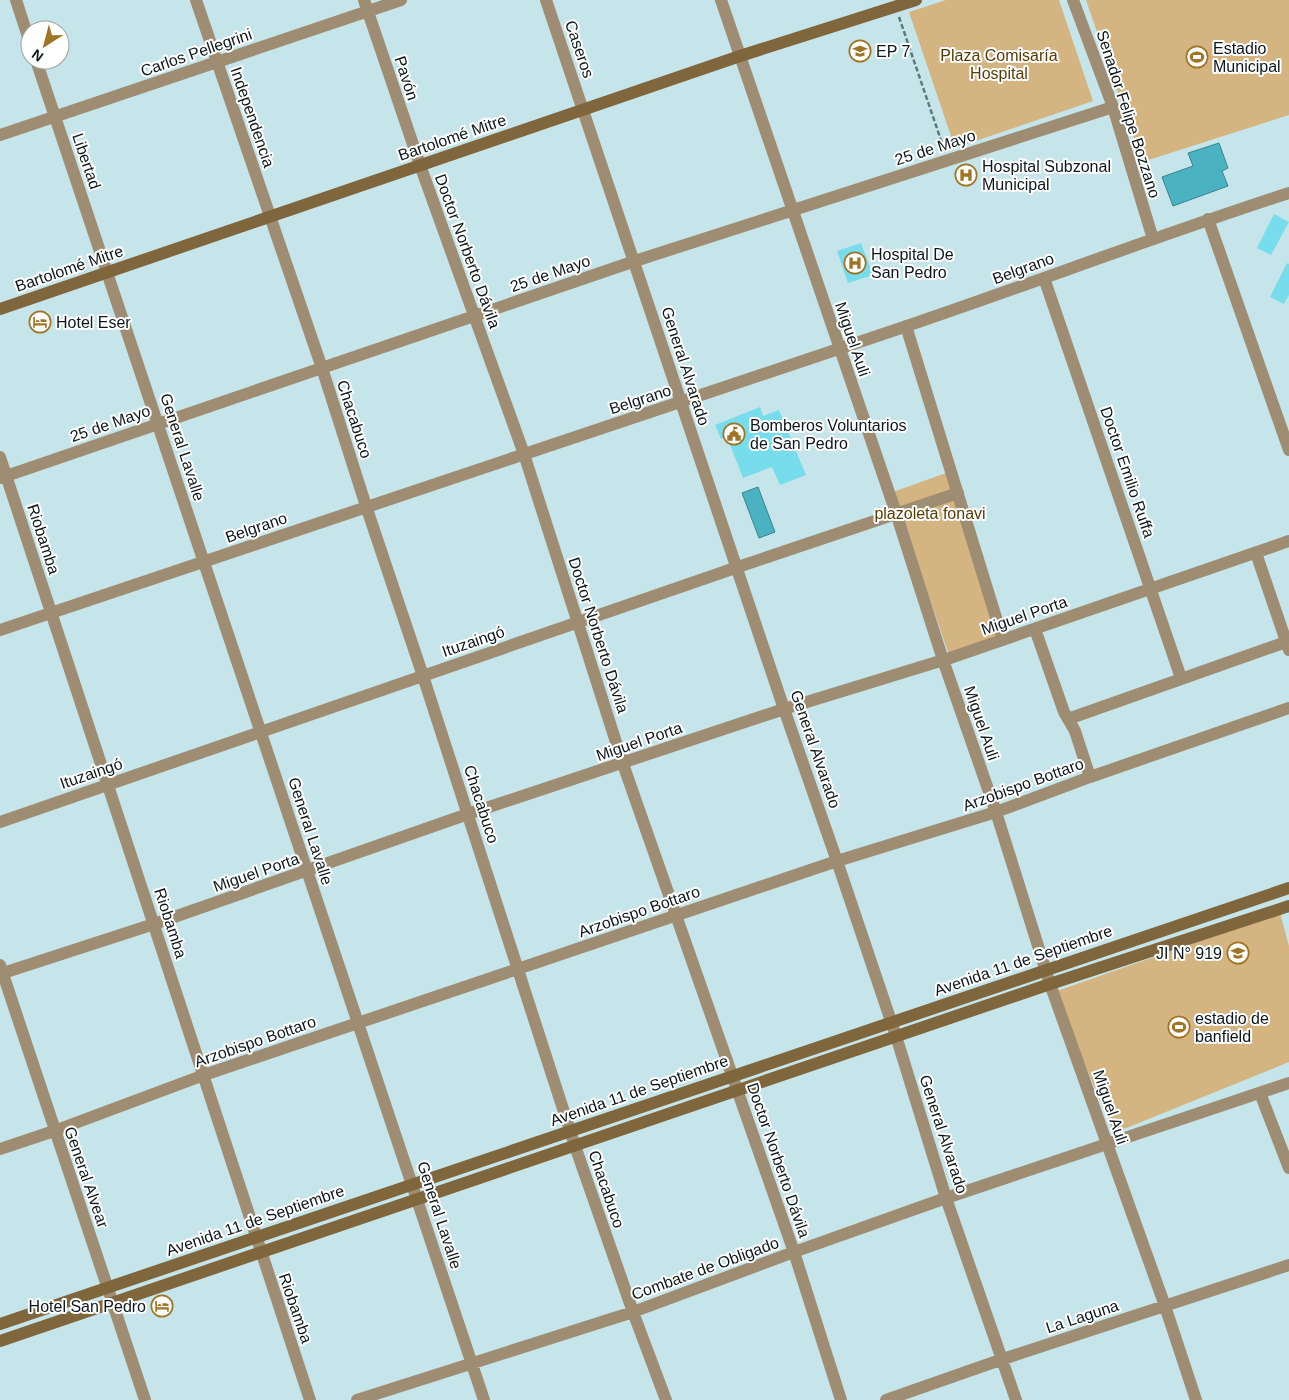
<svg xmlns="http://www.w3.org/2000/svg" width="1289" height="1400" font-family="Arial,sans-serif">
  <rect width="100%" height="100%" fill="#c6e5ea"/>
  <path fill="#d4b481" d="M946,0H1059L1093,101L955,148L909,12Z
    M1086,0H1289V115L1142,162Z
    M946,473L1000,637L950,658L893,492Z
    M1280,913L1289,946V1062L1114,1133L1054,992Z"/>
  <path fill="#4bb2c2" stroke="#38848f" d="M1219,143L1228,168L1222,171L1228,186L1173,206L1162,177L1193,166L1188,153Z
    M758,487L775,532L759,538L742,493Z"/>
  <path fill="#77dcec" d="M1274,214L1289,222L1271,255L1257,248Z
    M861,243L873,275L848,283L837,251Z
    M1287,263L1289,264V295L1284,304L1270,297Z
    M760,407L763,416L779,410L806,475L780,485L772,467L743,478L727,437L721,439L715,425Z"/>
  <g fill="none" stroke-linecap="round" stroke-linejoin="round">
    <path stroke="#63777a" stroke-width="2.5" stroke-dasharray="5 2.5" stroke-linecap="butt" d="M899,17L944,149"/>
    <path stroke="#9e8d72" stroke-width="12" d="M16,0L30,43
      M196,0L322,368L366,506L423,676L575,1146L633,1312L666,1400
      M364,0L420,165L524,454L623,764L794,1252L841,1400
      M546,0L784,709L837,861L896,1036L946,1198L1016,1400
      M721,0L896,513L943,660L996,812L1050,984L1165,1306L1196,1400
      M1073,0L1113,107L1153,239
      M36,60L484,1400
      M0,135L401,0
      M1208,219L1289,450
      M1044,278L1181,678
      M906,326L1003,640
      M0,457L310,1400
      M0,478L635,261L1113,107
      M1256,553L1289,650
      M1035,629L1064,712L1075,731L1090,777
      M0,630C300,527 601,430 901,328C1031,284 1159,235 1289,193
      M1068,719L1286,642
      M0,822L738,567L958,493
      M0,965L145,1400
      M0,974L154,924L468,814L784,709L950,658L1289,541
      M1260,1093L1289,1168
      M0,1149L54,1131L204,1075L837,861L996,812L1090,777L1289,708
      M357,1400L633,1312L794,1252L946,1198L1289,1083
      M886,1400L1003,1359L1289,1265"/>
    <path stroke="#7f663d" stroke-width="12" d="M0,309L740,56L916,0
      M0,1324L1289,888
      M0,1341L1050,984L1289,906"/>
  </g>
  <defs>
    <g id="school-ring" transform="scale(1.125)"><circle r="9.5" fill="#fff" stroke="#a07425" stroke-width="1.5"/><path d="M0-5L7-2L0 1L-7-2ZM-4 1L0 2.5L4 1V4Q0 6-4 4Z" fill="#a07425"/></g>
    <g id="stadium-ring" transform="scale(1.125)"><circle r="9.5" fill="#fff" stroke="#a07425" stroke-width="1.5"/><path d="M0-5a6.5 5 0 1 0 0 10a6.5 5 0 1 0 0-10ZM-3.5-1.8h7v3.6h-7Z" fill="#a07425"/></g>
    <g id="hospital-ring" transform="scale(1.125)"><circle r="9.5" fill="#fff" stroke="#a07425" stroke-width="1.5"/><path d="M-5-5h3v3.5h4V-5h3V5h-3V1.5h-4V5h-3Z" fill="#a07425"/></g>
    <g id="hotel-ring" transform="scale(1.125)"><circle r="9.5" fill="#fff" stroke="#a07425" stroke-width="1.5"/><path d="M-6-4.5h1.5V1H6V5H4.5V3h-9V5H-6ZM-4 0a1.8 1.8 0 1 1 3.6 0ZM.5 0V-2.5h3Q6-2.5 6 0Z" fill="#a07425"/></g>
    <g id="civic-ring" transform="scale(1.125)"><circle r="9.5" fill="#fff" stroke="#a07425" stroke-width="1.5"/><path d="M-.6-6.5H3V-4.5H.6V-3L4-1V1h2V6H-6V1h2V-1L-.6-3ZM-1.2 2.5V6h2.4V2.5Z" fill="#a07425"/></g>
  </defs>
  <g fill-rule="evenodd">
    <use href="#school-ring" x="860" y="51"/>
    <use href="#stadium-ring" x="1197" y="57"/>
    <use href="#hospital-ring" x="966" y="175"/>
    <use href="#hospital-ring" x="855" y="263"/>
    <use href="#hotel-ring" x="40" y="322"/>
    <use href="#civic-ring" x="734" y="434"/>
    <use href="#school-ring" x="1238" y="953"/>
    <use href="#stadium-ring" x="1179" y="1027"/>
    <use href="#hotel-ring" x="162" y="1306"/>
  </g>
  <g text-anchor="middle" stroke-width="4" stroke-linejoin="round" paint-order="stroke">
    <g font-size="16" fill="#0c1719" stroke="#fff" text-anchor="start">
      <text x="1213" y="54">Estadio<tspan x="1213" dy="18">Municipal</tspan></text>
      <text x="876" y="57">EP 7</text>
      <text x="982" y="172">Hospital Subzonal<tspan x="982" dy="18">Municipal</tspan></text>
      <text x="871" y="260">Hospital De<tspan x="871" dy="18">San Pedro</tspan></text>
      <text x="56" y="328">Hotel Eser</text>
      <text x="750" y="431">Bomberos Voluntarios<tspan x="750" dy="18">de San Pedro</tspan></text>
      <text x="1222" y="959" text-anchor="end">JI N° 919</text>
      <text x="1195" y="1024">estadio de<tspan x="1195" dy="18">banfield</tspan></text>
      <text x="146" y="1312" text-anchor="end">Hotel San Pedro</text>
    </g>
    <g font-size="16" fill="#0c1719" stroke="#fff">
      <text transform="translate(580 49) rotate(71)" y="6">Caseros</text>
      <text transform="translate(196 52) rotate(-19)" y="6">Carlos Pellegrini</text>
      <text transform="translate(407 78) rotate(72)" y="6">Pavón</text>
      <text transform="translate(1129 114) rotate(72)" y="6">Senador Felipe Bozzano</text>
      <text transform="translate(253 117) rotate(71)" y="6">Independencia</text>
      <text transform="translate(452 137) rotate(-19)" y="6">Bartolomé Mitre</text>
      <text transform="translate(935 147) rotate(-18)" y="6">25 de Mayo</text>
      <text transform="translate(87 161) rotate(71)" y="6">Libertad</text>
      <text transform="translate(468 251) rotate(70)" y="6">Doctor Norberto Dávila</text>
      <text transform="translate(69 268) rotate(-19)" y="6">Bartolomé Mitre</text>
      <text transform="translate(1023 268) rotate(-20)" y="6">Belgrano</text>
      <text transform="translate(550 273) rotate(-19)" y="6">25 de Mayo</text>
      <text transform="translate(853 339) rotate(71)" y="6">Miguel Auli</text>
      <text transform="translate(686 366) rotate(72)" y="6">General Alvarado</text>
      <text transform="translate(640 399) rotate(-18)" y="6">Belgrano</text>
      <text transform="translate(355 419) rotate(72)" y="6">Chacabuco</text>
      <text transform="translate(110 423) rotate(-19)" y="6">25 de Mayo</text>
      <text transform="translate(183 447) rotate(72)" y="6">General Lavalle</text>
      <text transform="translate(1128 472) rotate(71)" y="6">Doctor Emilio Ruffa</text>
      <text transform="translate(256 527) rotate(-19)" y="6">Belgrano</text>
      <text transform="translate(44 539) rotate(72)" y="6">Riobamba</text>
      <text transform="translate(1024 615) rotate(-19)" y="6">Miguel Porta</text>
      <text transform="translate(599 635) rotate(72)" y="6">Doctor Norberto Dávila</text>
      <text transform="translate(473 641) rotate(-19)" y="6">Ituzaingó</text>
      <text transform="translate(982 723) rotate(71)" y="6">Miguel Auli</text>
      <text transform="translate(639 741) rotate(-19)" y="6">Miguel Porta</text>
      <text transform="translate(816 749) rotate(71)" y="6">General Alvarado</text>
      <text transform="translate(91 773) rotate(-19)" y="6">Ituzaingó</text>
      <text transform="translate(1023 784) rotate(-20)" y="6">Arzobispo Bottaro</text>
      <text transform="translate(482 804) rotate(72)" y="6">Chacabuco</text>
      <text transform="translate(311 831) rotate(72)" y="6">General Lavalle</text>
      <text transform="translate(256 872) rotate(-19)" y="6">Miguel Porta</text>
      <text transform="translate(639 911) rotate(-19)" y="6">Arzobispo Bottaro</text>
      <text transform="translate(171 923) rotate(72)" y="6">Riobamba</text>
      <text transform="translate(1023 960) rotate(-19)" y="6">Avenida 11 de Septiembre</text>
      <text transform="translate(255 1041) rotate(-19)" y="6">Arzobispo Bottaro</text>
      <text transform="translate(639 1090) rotate(-19)" y="6">Avenida 11 de Septiembre</text>
      <text transform="translate(1111 1107) rotate(71)" y="6">Miguel Auli</text>
      <text transform="translate(944 1134) rotate(72)" y="6">General Alvarado</text>
      <text transform="translate(779 1160) rotate(71)" y="6">Doctor Norberto Dávila</text>
      <text transform="translate(87 1177) rotate(71)" y="6">General Alvear</text>
      <text transform="translate(607 1189) rotate(71)" y="6">Chacabuco</text>
      <text transform="translate(440 1215) rotate(72)" y="6">General Lavalle</text>
      <text transform="translate(255 1220) rotate(-19)" y="6">Avenida 11 de Septiembre</text>
      <text transform="translate(705 1268) rotate(-20)" y="6">Combate de Obligado</text>
      <text transform="translate(296 1308) rotate(71)" y="6">Riobamba</text>
      <text transform="translate(1082 1316) rotate(-18)" y="6">La Laguna</text>
    </g>
    <g font-size="16" fill="#573b03" stroke="#fff">
      <text x="999" y="61">Plaza Comisaría<tspan x="999" dy="18">Hospital</tspan></text>
      <text x="930" y="519">plazoleta fonavi</text>
    </g>
  </g>
  <g transform="translate(45 45) rotate(216)"><circle r="24" fill="#ffffff" stroke="#9ea2a3"/>
  <path d="M0-4L9 19L0 12L-9 19Z" fill="#a07425"/>
  <text y="-8" font-size="14" font-weight="bold" text-anchor="middle" fill="#0c1719">N</text>
  </g>
</svg>
